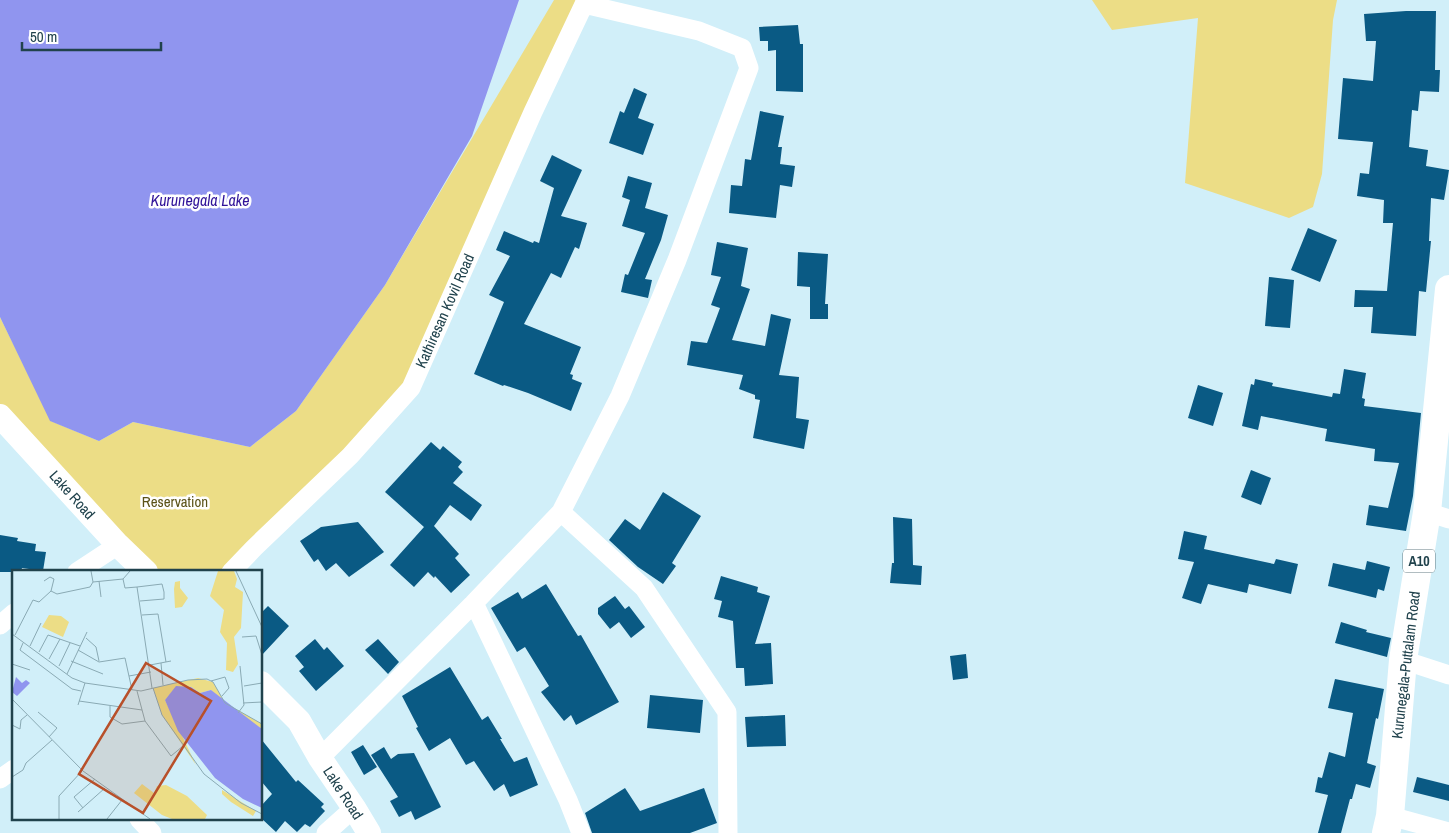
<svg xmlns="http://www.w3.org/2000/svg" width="1449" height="833" font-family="'Archivo Narrow',sans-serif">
  <rect width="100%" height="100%" fill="#d1eff9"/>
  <path fill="#ecdd86" d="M554,0H586L411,388L231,572H146L0,416V317L51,421L99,441L133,422L250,447L296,411L385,285Z
    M1092,0H1337L1333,20L1322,174L1313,207L1289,218L1185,183L1198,18L1112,30Z"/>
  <path fill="#9095ef" d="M0,0H519L472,136L385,285L296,411L250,447L133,422L99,441L50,421L0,317Z"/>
  <path fill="#0a5a84" d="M1406,11H1436L1435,70H1440L1439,92L1420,91L1418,111L1412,110L1409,147L1428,150L1426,166L1449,170L1444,200L1431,198L1429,241H1431L1426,292L1419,291L1416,336L1371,333L1373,307H1354L1355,290L1387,291L1393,223H1383L1384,200L1357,196L1360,173L1369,174L1373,142L1338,139L1343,78L1373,81L1376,41H1366L1364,14Z
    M798,25L800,44H803V92L776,91V50L768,51V41H760L759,27Z
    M634,88L647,94L638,118L654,124L643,155L609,143L620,111L624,113Z
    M760,111L784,116L778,147H782L780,164L795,166L792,187L780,185L776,218L729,213L731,185L742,186L745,159L751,160Z
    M552,155L582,170L561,216L587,223L579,249L575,247L561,278L551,273L524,324L581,347L570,374L573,375L572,379L582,383L571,411L528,393L504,385L503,386L474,374L504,302L489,295L510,256L496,250L504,231L533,243L534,241L539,243L554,188L540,181Z
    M628,176L652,183L645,208L668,215L661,240L645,279L652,280L648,298L621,292L625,274L628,275L645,233L622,226L630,200L622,197Z
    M1308,228L1337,240L1320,282L1291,270Z
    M717,242L748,248L741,286L750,289L732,340L765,346L771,314L791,319L779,375L799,377L796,418L809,420L804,449L753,438L760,400L755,399V395L739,389L743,375L687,365L691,341L707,343L720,308L711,305L721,277L711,275Z
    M798,252L828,254L825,304H828V319H810V287L797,286Z
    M1269,277L1294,280L1290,328L1265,326Z
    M1344,369L1366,373L1362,398L1365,399L1364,406L1421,413L1413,496L1406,531L1366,525L1369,505L1388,508L1399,463L1374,461L1375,449L1325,441L1327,429L1261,416L1258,430L1242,426L1251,384L1254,385L1255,379L1273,383L1272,386L1332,397L1333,393L1340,394Z
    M1198,385L1223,393L1213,426L1188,418Z
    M431,442L440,450L443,446L462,462L458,467L463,472L453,483L482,505L471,521L450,505L434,526L459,554L455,558L470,575L451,593L435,576L434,578L428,572L414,587L390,565L424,527L385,492Z
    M1251,470L1271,478L1261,505L1241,497Z
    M663,492L701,516L672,563L676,566L663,584L638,567L609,540L625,519L640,530Z
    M893,517L912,519L913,565L922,566L921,585L890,583L892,563H894Z
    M358,522L384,552L349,577L336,563L326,571L318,559L314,562L300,541L321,527Z
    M1184,531L1207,536L1204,549L1274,564L1276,559L1298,564L1291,594L1249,584L1247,593L1208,584L1201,604L1182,598L1194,562L1178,559Z
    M0,535L18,538L17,541L36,544L35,551L46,552L43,571L22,568L21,572H0Z
    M1367,561L1390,567L1384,591L1378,589L1376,598L1328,586L1333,563L1365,570Z
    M721,576L758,587L757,592L770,596L755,644L771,643L773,684L745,686L744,668H736L733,621L718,617L722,601L714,599Z
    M546,584L578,636L581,635L619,702L576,725L571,715L564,721L541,692L549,686L525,647L517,652L491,608L518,592L522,599Z
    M615,596L625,609L629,606L645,627L631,638L619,622L610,629L598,614V608Z
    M268,606L289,626L261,656V613Z
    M1341,622L1367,630L1366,632L1391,638L1387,657L1335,643Z
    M315,639L324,650L327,647L344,666L316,691L299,671L304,667L295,656Z
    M378,639L399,662L388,674L365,650Z
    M966,654L968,678L953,680L950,656Z
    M450,667L482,720L488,716L502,739H500L514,762L527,757L538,785L510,797L504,784L494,791L474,761L466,765L450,738L429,751L416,728L418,727L402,696Z
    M1335,679L1384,689L1378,719L1376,718L1367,763L1376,766L1370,788L1356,784L1352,799H1350L1341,833H1318L1328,795L1315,792L1318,777L1322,778L1329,752L1345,757L1353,713L1328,708Z
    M650,695L703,700L700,733L647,728Z
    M785,715L786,746L747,747L745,717Z
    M261,739L296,782L298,780L324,804L321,807L325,811L310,827L305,824L297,832L285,821L276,832L261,818V806L272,794L261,781Z
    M363,745L377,767L364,775L351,752Z
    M384,747L391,759L398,754L414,753L441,807L415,820L411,811L399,817L390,801L398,797L371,755Z
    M1417,777L1449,785V801L1413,792Z
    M625,788L640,811L704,788L717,823L690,833H592L585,813Z"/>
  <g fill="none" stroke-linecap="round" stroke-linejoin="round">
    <path stroke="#fff" stroke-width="19" d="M561,512L644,588L727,712L728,833
      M1427,512L1449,519
      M77,572L118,545
      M231,572L254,548L350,456L411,388L533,112L586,0
      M474,603L568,800L581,833
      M0,625L14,613
      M1403,660L1449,675
      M320,758L474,603L561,512L620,396L677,260L749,68L742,48L699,31L584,4
      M0,779L14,769
      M1390,816L1449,832
      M139,819L152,833
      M326,833L354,808"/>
    <path stroke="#fff" stroke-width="24" d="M0,416L118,545L146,572
      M261,683L299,721L320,758L354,808L369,833"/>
    <path stroke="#fff" stroke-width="28" d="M1386,833L1390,816L1403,660L1427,512L1449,289"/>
  </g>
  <g text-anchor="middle" stroke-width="5" stroke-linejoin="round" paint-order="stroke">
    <rect fill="#fff" stroke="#637b82" stroke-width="1" x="1403" y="549.5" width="32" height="23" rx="4"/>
    <g font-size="14" font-weight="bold" fill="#20424c">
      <text x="1419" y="566">A10</text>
    </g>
    <g font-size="15" fill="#20424c" stroke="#fff">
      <text transform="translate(445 311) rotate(-66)" y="5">Kathiresan Kovil Road</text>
      <text transform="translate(72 495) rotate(48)" y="5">Lake Road</text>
      <text transform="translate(1406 665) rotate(-83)" y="5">Kurunegala-Puttalam Road</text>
      <text transform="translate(343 793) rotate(57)" y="5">Lake Road</text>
    </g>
    <g font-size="15" fill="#5b5218" stroke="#fff">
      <text x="175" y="507">Reservation</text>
    </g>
    <g font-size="16" font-style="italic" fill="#311499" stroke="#fff">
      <text x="200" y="206">Kurunegala Lake</text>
    </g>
  </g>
  <g transform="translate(12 570)">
    <rect width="250" height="250" fill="#d1eff9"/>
    <path d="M206,1H222L225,9L223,17L231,22L229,58L222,67L226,94L221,102L214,100L215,73L208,62L212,40L198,26ZM168,11V18L176,28L170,37L163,38L162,19L163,12ZM37,45L49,46L57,52L51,67L30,57ZM186,108L201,112L213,133L250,154V159L230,147L210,132L199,120L188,123L179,117L160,122L153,130L184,195L150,145L141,118ZM130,214L142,223L145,216L154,215L175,226L195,245L193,249H160L150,245L122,223ZM210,220L244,241L241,246L219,232L210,224Z" fill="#ecdd86"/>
    <path d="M4,107L10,113L14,110L18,113L5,126L0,122ZM164,116L179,117L188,123L199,120L250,159V238L231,229L203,208L166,161L153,130Z" fill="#9095ef"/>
    <path fill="none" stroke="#8aaab4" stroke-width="1" d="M224,1L250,57M111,9L113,18L125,17L140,118M87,11L89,27M81,12L111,9L118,1M125,17L150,14L152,22V29L128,31M39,21L45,24L78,17L81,12L79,1M130,45L146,44L154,92M0,64L60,108L73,113L129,121L176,110L195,109L201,112L213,133L250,154M3,65L21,30L27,32L39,21L42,9L38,7L32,11M230,67L244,66L250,85M74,68L84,77L87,91M11,73L8,80L60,119L69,121M18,76L29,53M66,80L87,92L113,88L120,120M27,82L36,65L68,76M37,89L48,69M59,91L91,104M149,93L151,115M0,94L18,100M138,95L159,91M47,96L58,73M55,104L75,62M117,106L139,102M199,111L213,107L217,118L210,126M232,116L250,113M141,118L150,145L192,204L229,233L250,244M125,121L133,151L159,186L171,176M0,129L71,201L138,249M67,131L130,140M231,133L250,132M66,135L73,113M98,136V147L110,154L133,151M26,142L45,158L37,167M226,143L232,135L228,96M0,155L8,159L9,150L15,145M0,207L11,200L14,193L40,170M71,238L62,227L83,209M66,242L93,218M47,249V226L70,201M95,249L110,230"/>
    <path fill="#b8502a" fill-opacity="0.15" stroke="#b8502a" stroke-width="2.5" d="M134,93L199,131L131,243L67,204Z"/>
    <rect width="250" height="250" fill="none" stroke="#20424c" stroke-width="2.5"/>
  </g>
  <path d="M22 42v8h139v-8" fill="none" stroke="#20424c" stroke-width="2.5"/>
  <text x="30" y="42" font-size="15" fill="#20424c" stroke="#ffffff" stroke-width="4" paint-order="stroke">50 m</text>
</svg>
